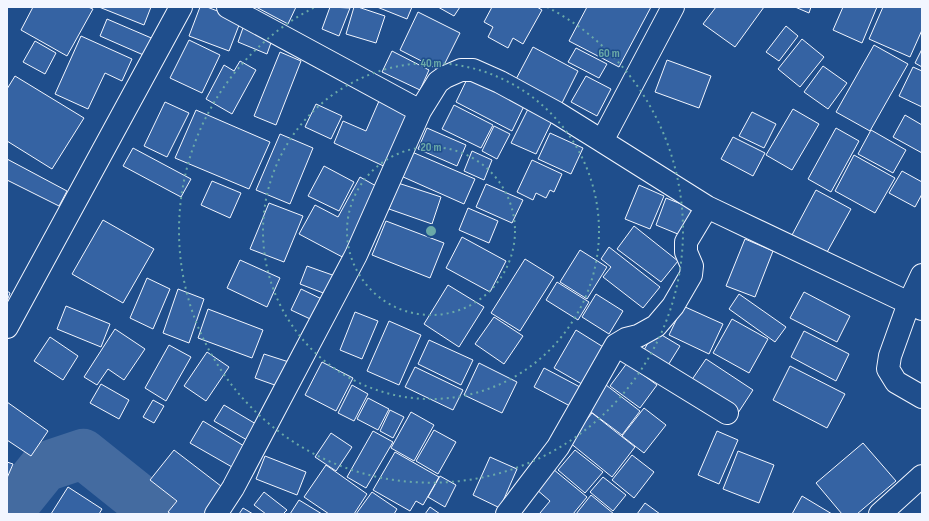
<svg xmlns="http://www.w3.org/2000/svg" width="929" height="521" font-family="'Sofia Sans Condensed',sans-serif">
  <rect width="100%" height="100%" fill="#1f4e8c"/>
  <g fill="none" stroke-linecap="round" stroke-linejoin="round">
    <path stroke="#446ba0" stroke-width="50" d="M7,513L44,467L83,454L158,514"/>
  </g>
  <path fill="#3563a3" stroke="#f2f6ff" d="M33,7H88L93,9L67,56L21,30Z
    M99,7H151L144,25Z
    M200,7H207L241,20L229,51L189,36Z
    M256,7H296L288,24Z
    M330,7L350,8L339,36L322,29Z
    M354,7H358L385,16L376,43L346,34Z
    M377,7H412L407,19Z
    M438,7H460L454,16Z
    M492,7H537L542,10L523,44L513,38L508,48L488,37L493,27L484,22Z
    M587,7H651L619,67L569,41Z
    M716,7H764L735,47L703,24Z
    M795,7H811L809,13Z
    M843,7H877L862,43L833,30Z
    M883,7H922V30L910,57L869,39Z
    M418,12L460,33L441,71L400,50Z
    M107,19L156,40L148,57L100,36Z
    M244,25L273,37L267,54L238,42Z
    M786,26L798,36L779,61L766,52Z
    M81,36L132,59L122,81L105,73L88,109L55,94Z
    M802,39L824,57L800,87L778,69Z
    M189,40L220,55L202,93L170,78Z
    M35,41L56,53L45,74L23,62Z
    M874,45L908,64L870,131L836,112Z
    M533,47L578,71L560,107L514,83Z
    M576,48L607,64L599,78L568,62Z
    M922,49V67L915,63Z
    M392,51L429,70L420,90L382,72Z
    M280,52L301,61L276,125L254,116Z
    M667,60L711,76L699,108L655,92Z
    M240,61L256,70L232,114L206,99L224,65L234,71Z
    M823,66L847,83L828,109L804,92Z
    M913,67L922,71V107L899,96Z
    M469,75L525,104L512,131L456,102Z
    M15,76L84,118L52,169L7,141V89Z
    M586,76L611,89L597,116L571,102Z
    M379,101L413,116L390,169L334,143L343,121L366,131Z
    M165,102L189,113L167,157L144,146Z
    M531,103L555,115L536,154L511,143Z
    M316,104L342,116L331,139L305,127Z
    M454,105L493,125L481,148L442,129Z
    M793,109L819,124L792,170L766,155Z
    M196,110L270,142L249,189L175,158Z
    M752,112L776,124L764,148L739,136Z
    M905,115L922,125V153L893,137Z
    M494,126L510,134L497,159L482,151Z
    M427,128L466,145L457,166L418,149Z
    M836,128L859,141L831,192L808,179Z
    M871,130L906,150L893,173L858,154Z
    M550,133L583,148L571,174L538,159Z
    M280,134L313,148L290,204L256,190Z
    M733,137L765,153L753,176L721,159Z
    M133,148L191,179L181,197L123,166Z
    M472,151L492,160L484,180L464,171Z
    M412,152L475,179L464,204L401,176Z
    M854,155L895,178L875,213L835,191Z
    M7,159L67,191L59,206L7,180Z
    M532,160L562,174L554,192L550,190L546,198L536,193L533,200L517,192Z
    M324,166L354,182L339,211L308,196Z
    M902,171L922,182V194L915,207L889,193Z
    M360,177L385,191L348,260L299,234L315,205L338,217Z
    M212,181L241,193L230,218L201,205Z
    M398,183L441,197L432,224L389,209Z
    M486,184L523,200L512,223L476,207Z
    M639,185L664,196L650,229L625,219Z
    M816,190L851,209L826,254L792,235Z
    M666,198L696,210L685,237L656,225Z
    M269,203L303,216L284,262L250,249Z
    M468,208L498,221L489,243L459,230Z
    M103,220L154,249L123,303L72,274Z
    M386,221L444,243L430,278L372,255Z
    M634,226L678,261L661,282L617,249Z
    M462,237L506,261L490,292L446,268Z
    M745,239L773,251L755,297L726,286Z
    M609,247L660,287L643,308L603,277L611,267L601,259Z
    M580,250L607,267L587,299L560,282Z
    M525,259L554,277L520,331L491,313Z
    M240,260L280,278L267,307L227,288Z
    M307,266L338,277L331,296L300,284Z
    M147,278L170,289L153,329L130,318Z
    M557,282L589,302L578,320L546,300Z
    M448,285L484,307L459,347L424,324Z
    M178,289L204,299L189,343L163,333Z
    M301,289L330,303L321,324L291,310Z
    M7,291L10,293L7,301Z
    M804,292L850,316L837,342L790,318Z
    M596,294L623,311L609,334L582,317Z
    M739,294L786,327L775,342L729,309Z
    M66,306L110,324L101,347L57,329Z
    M683,306L723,324L709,354L669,335Z
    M208,309L263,330L252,358L198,338Z
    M355,312L378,321L362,359L340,350Z
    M494,317L523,336L504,364L475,344Z
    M732,319L768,339L749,373L713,353Z
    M389,321L421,335L399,385L367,371Z
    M115,329L145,349L124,380L108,369L97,385L84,377Z
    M576,330L608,350L587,387L554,368Z
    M655,331L680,346L665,370L641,355Z
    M804,331L849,354L836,381L791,357Z
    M50,337L78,356L63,380L34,361Z
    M429,340L473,360L461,385L418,364Z
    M169,345L191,357L166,401L145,388Z
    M207,352L229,367L206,401L184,386Z
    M264,354L292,363L283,388L255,378Z
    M706,359L753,390L738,413L691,381Z
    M322,362L353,378L336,411L305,395Z
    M479,363L517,382L502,413L464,395Z
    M627,363L657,385L640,408L610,386Z
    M790,366L845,394L827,428L773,400Z
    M415,367L463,390L453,410L405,387Z
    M544,368L580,387L570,406L534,387Z
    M101,384L129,400L119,419L90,403Z
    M352,385L368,394L354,421L338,413Z
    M606,385L640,411L622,435L587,409Z
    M368,398L389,409L378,430L357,419Z
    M153,400L164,406L154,423L143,417Z
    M7,402L48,431L31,456L7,440Z
    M224,405L256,424L247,440L214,421Z
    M644,408L666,425L644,453L622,436Z
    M390,410L404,417L393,438L380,431Z
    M411,412L434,425L414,461L391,448Z
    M592,413L635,447L612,477L569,442Z
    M203,421L244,446L232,467L190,443Z
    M434,430L456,442L438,474L416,461Z
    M373,431L393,442L366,488L347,477Z
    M717,431L738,440L719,484L698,475Z
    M331,433L352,447L336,471L315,457Z
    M863,443L896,481L857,514H842L816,483Z
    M174,450L230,493L214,514H171L168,512L177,501L150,480Z
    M575,450L603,472L585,493L558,470Z
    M738,451L774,465L759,503L723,489Z
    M395,452L439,477L423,505L416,501L410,511L373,490Z
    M632,455L654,472L634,498L612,480Z
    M265,456L306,472L297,495L256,479Z
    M490,457L517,469L500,508L473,495Z
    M7,462L13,464L7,478Z
    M326,465L367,494L354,514H329L304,497Z
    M553,469L587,497L573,514H541L540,513L550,501L536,489Z
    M440,476L456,485L445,507L428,497Z
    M603,477L626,495L613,511L590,492Z
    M68,487L102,509L99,514H51Z
    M264,492L287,510L283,514H266L254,505Z
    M372,492L397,509L394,514H356Z
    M591,495L614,514H576Z
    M802,496L832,514H792Z
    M299,500L322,514H290Z
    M645,503L660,514H637Z
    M430,507L440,514H425Z
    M243,508L253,514H239Z"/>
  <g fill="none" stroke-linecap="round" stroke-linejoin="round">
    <g stroke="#f2f6ff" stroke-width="24">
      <path id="minor" d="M228,7L420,111
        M602,141L707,207L909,303L890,356L888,369L896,382L922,397
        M922,275L909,303L922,309
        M7,327L181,7
        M616,345L727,413
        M216,514L233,488L356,255L420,111L438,82L445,77L461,70H473L500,82L557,113L602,141L673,7
        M507,514L558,447L616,345L626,339L638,336L656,326L673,306L691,275L692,266L686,252V242L707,207
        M880,514L922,476"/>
    </g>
    <use href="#minor" stroke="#1f4e8c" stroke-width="22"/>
  </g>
  <g fill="none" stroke="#6aa9a8" stroke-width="2" stroke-dasharray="2 4">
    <circle cx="431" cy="231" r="84"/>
    <circle cx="431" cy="231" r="168"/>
    <path d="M547 7A252 252 0 1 1 315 7"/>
  </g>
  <circle cx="431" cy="231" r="6" fill="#6aa9a8" stroke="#1f4e8c" stroke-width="2"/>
  <g font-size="12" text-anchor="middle" font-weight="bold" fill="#6aa9a8" stroke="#1f4e8c" stroke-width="3" stroke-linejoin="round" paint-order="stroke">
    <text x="609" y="57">60 m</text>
    <text x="431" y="67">40 m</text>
    <text x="431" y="151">20 m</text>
  </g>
  <rect width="929" height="521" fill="none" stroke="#f2f6ff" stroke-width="16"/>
</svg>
